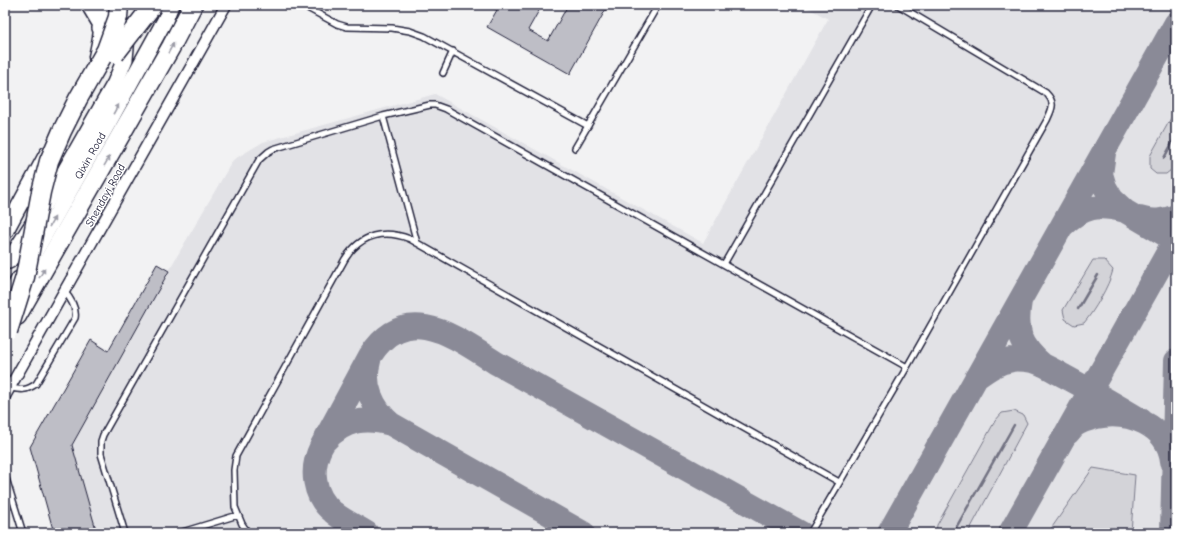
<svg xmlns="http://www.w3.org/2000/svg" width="1181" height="538" font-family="'Comic Neue',sans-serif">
  <rect width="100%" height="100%" fill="#f2f2f3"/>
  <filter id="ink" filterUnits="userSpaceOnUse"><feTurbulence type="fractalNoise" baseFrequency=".025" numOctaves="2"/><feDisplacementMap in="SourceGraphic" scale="8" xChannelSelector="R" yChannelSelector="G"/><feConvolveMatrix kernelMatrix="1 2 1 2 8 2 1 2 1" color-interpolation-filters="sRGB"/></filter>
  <g filter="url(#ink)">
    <path fill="#e2e2e6" d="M803,5H1176V533H54L30,447L91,340L109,350L157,264L169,270L233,160L263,142L435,94L703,243L828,19Z"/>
    <path fill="#d3d3d8" stroke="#7a7a8a" d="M1176,109V166L1166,174H1156L1150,169V156Z
      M1093,260H1104L1113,270C1109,286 1094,311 1084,323L1074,325L1065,319L1063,310Z
      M1014,411L1023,415L1027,423L968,533H936L937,525L995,421L1002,413Z
      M1093,468L1135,475L1131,533H1048Z"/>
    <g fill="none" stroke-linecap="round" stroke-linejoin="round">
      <path stroke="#727282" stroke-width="2.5" d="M1164,158L1176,136
        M1078,309L1098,275
        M953,533L1014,425"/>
      <path stroke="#8a8a97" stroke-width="24" d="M1104,153L1101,174L1105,187L1112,199L1125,211L1176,241
        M1140,218C1151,222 1165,221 1176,216
        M1063,225C1084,206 1098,204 1125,211
        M1020,301C1015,330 1020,346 1043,365
        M369,361C362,385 373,409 391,424L583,533
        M976,378C987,370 998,362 1012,360C1018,359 1026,360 1033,361C1044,364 1054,371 1064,376C1090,390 1116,405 1141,420
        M1068,433C1070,431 1072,428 1074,426C1080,421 1088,419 1096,417C1128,410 1168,425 1172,461
        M326,440C345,419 366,417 391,424
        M367,533C356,526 343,521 333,512C313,496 310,469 321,447L370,356C407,298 456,338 498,364L801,533
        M889,533L1176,23
        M1010,533L1176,238
        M1172,533L1176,361"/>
    </g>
    <path fill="#bebec6" stroke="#22223b" d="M495,5H542L528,30L548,41L568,5H598L606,9L570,74L487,27L497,10L493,8Z
      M157,264L169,271L72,445L97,533H54L30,447L91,340L108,351Z"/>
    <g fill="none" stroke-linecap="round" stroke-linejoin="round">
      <g stroke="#22223b" stroke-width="8">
        <path id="lane" d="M302,5L337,24L347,27L392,28L410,31L424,36L588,126
          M443,73L453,51
          M383,116L417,243
          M575,148L658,5
          M724,264L872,5
          M10,388C21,390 26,391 36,384L75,318C77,308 71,299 64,291
          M5,475L23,533
          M125,533L101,454V441L103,435L259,160L268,152L273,149L383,116L430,105H435L446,109L907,367
          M179,533L238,515
          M248,533L242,524L235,507L234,470L236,456L345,259C361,234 384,229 410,239L839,482
          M810,533L907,367L1047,120C1052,109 1056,103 1046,93L898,5"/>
      </g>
      <g stroke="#22223b" stroke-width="13">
        <path id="street" d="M5,396L226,5"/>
      </g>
      <g stroke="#22223b" stroke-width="18">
        <g id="primary">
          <path d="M89,5L101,25L100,28"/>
          <path d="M5,232L47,154"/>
          <path id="s1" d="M31,259L110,120L165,20L171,5"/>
          <path d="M9,261L53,192L115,83L125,59L127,36"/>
          <path d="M5,305L19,279"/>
        </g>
      </g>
      <g stroke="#22223b" stroke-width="21">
        <path id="highway" d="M98,57C102,40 106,22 101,5
          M17,316L100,171L171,47L193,5"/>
      </g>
      <use href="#lane" stroke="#fff" stroke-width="5"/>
      <use href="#street" stroke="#fff" stroke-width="10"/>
      <use href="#primary" stroke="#fff" stroke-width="15"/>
      <use href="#highway" stroke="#fff" stroke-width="18"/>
      <g stroke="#22223b" stroke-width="21" stroke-linecap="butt">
        <path id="highway-bridge" d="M115,54L153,5
          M8,331L25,277L41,192L49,161L62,131L78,99L106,50L118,17L119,5"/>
      </g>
      <use href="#highway-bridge" stroke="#fff" stroke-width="18"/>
    </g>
    <defs><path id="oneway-solid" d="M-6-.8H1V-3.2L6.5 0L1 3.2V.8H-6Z"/></defs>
    <g fill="#9c9ca7">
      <use href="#oneway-solid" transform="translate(171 48) rotate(-61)"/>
      <use href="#oneway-solid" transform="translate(116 109) rotate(-61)"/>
      <use href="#oneway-solid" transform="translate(107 161) rotate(-60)"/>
      <use href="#oneway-solid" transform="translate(52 222) rotate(-60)"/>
      <use href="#oneway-solid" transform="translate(42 273) rotate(-60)"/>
    </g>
  </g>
  <g text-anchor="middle" stroke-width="3" stroke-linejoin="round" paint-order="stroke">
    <g font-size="11" fill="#22223b" stroke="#fff">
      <text dy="4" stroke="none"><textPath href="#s1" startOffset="119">Qixin Road</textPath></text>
      <text transform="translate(105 195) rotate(-61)" y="4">Shendayi Road</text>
    </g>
  </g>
  <rect width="1181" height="538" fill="none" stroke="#fff" stroke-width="20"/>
  <rect x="10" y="10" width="1161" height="518" fill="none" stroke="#22223b" stroke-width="1.5" filter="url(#ink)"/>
</svg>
